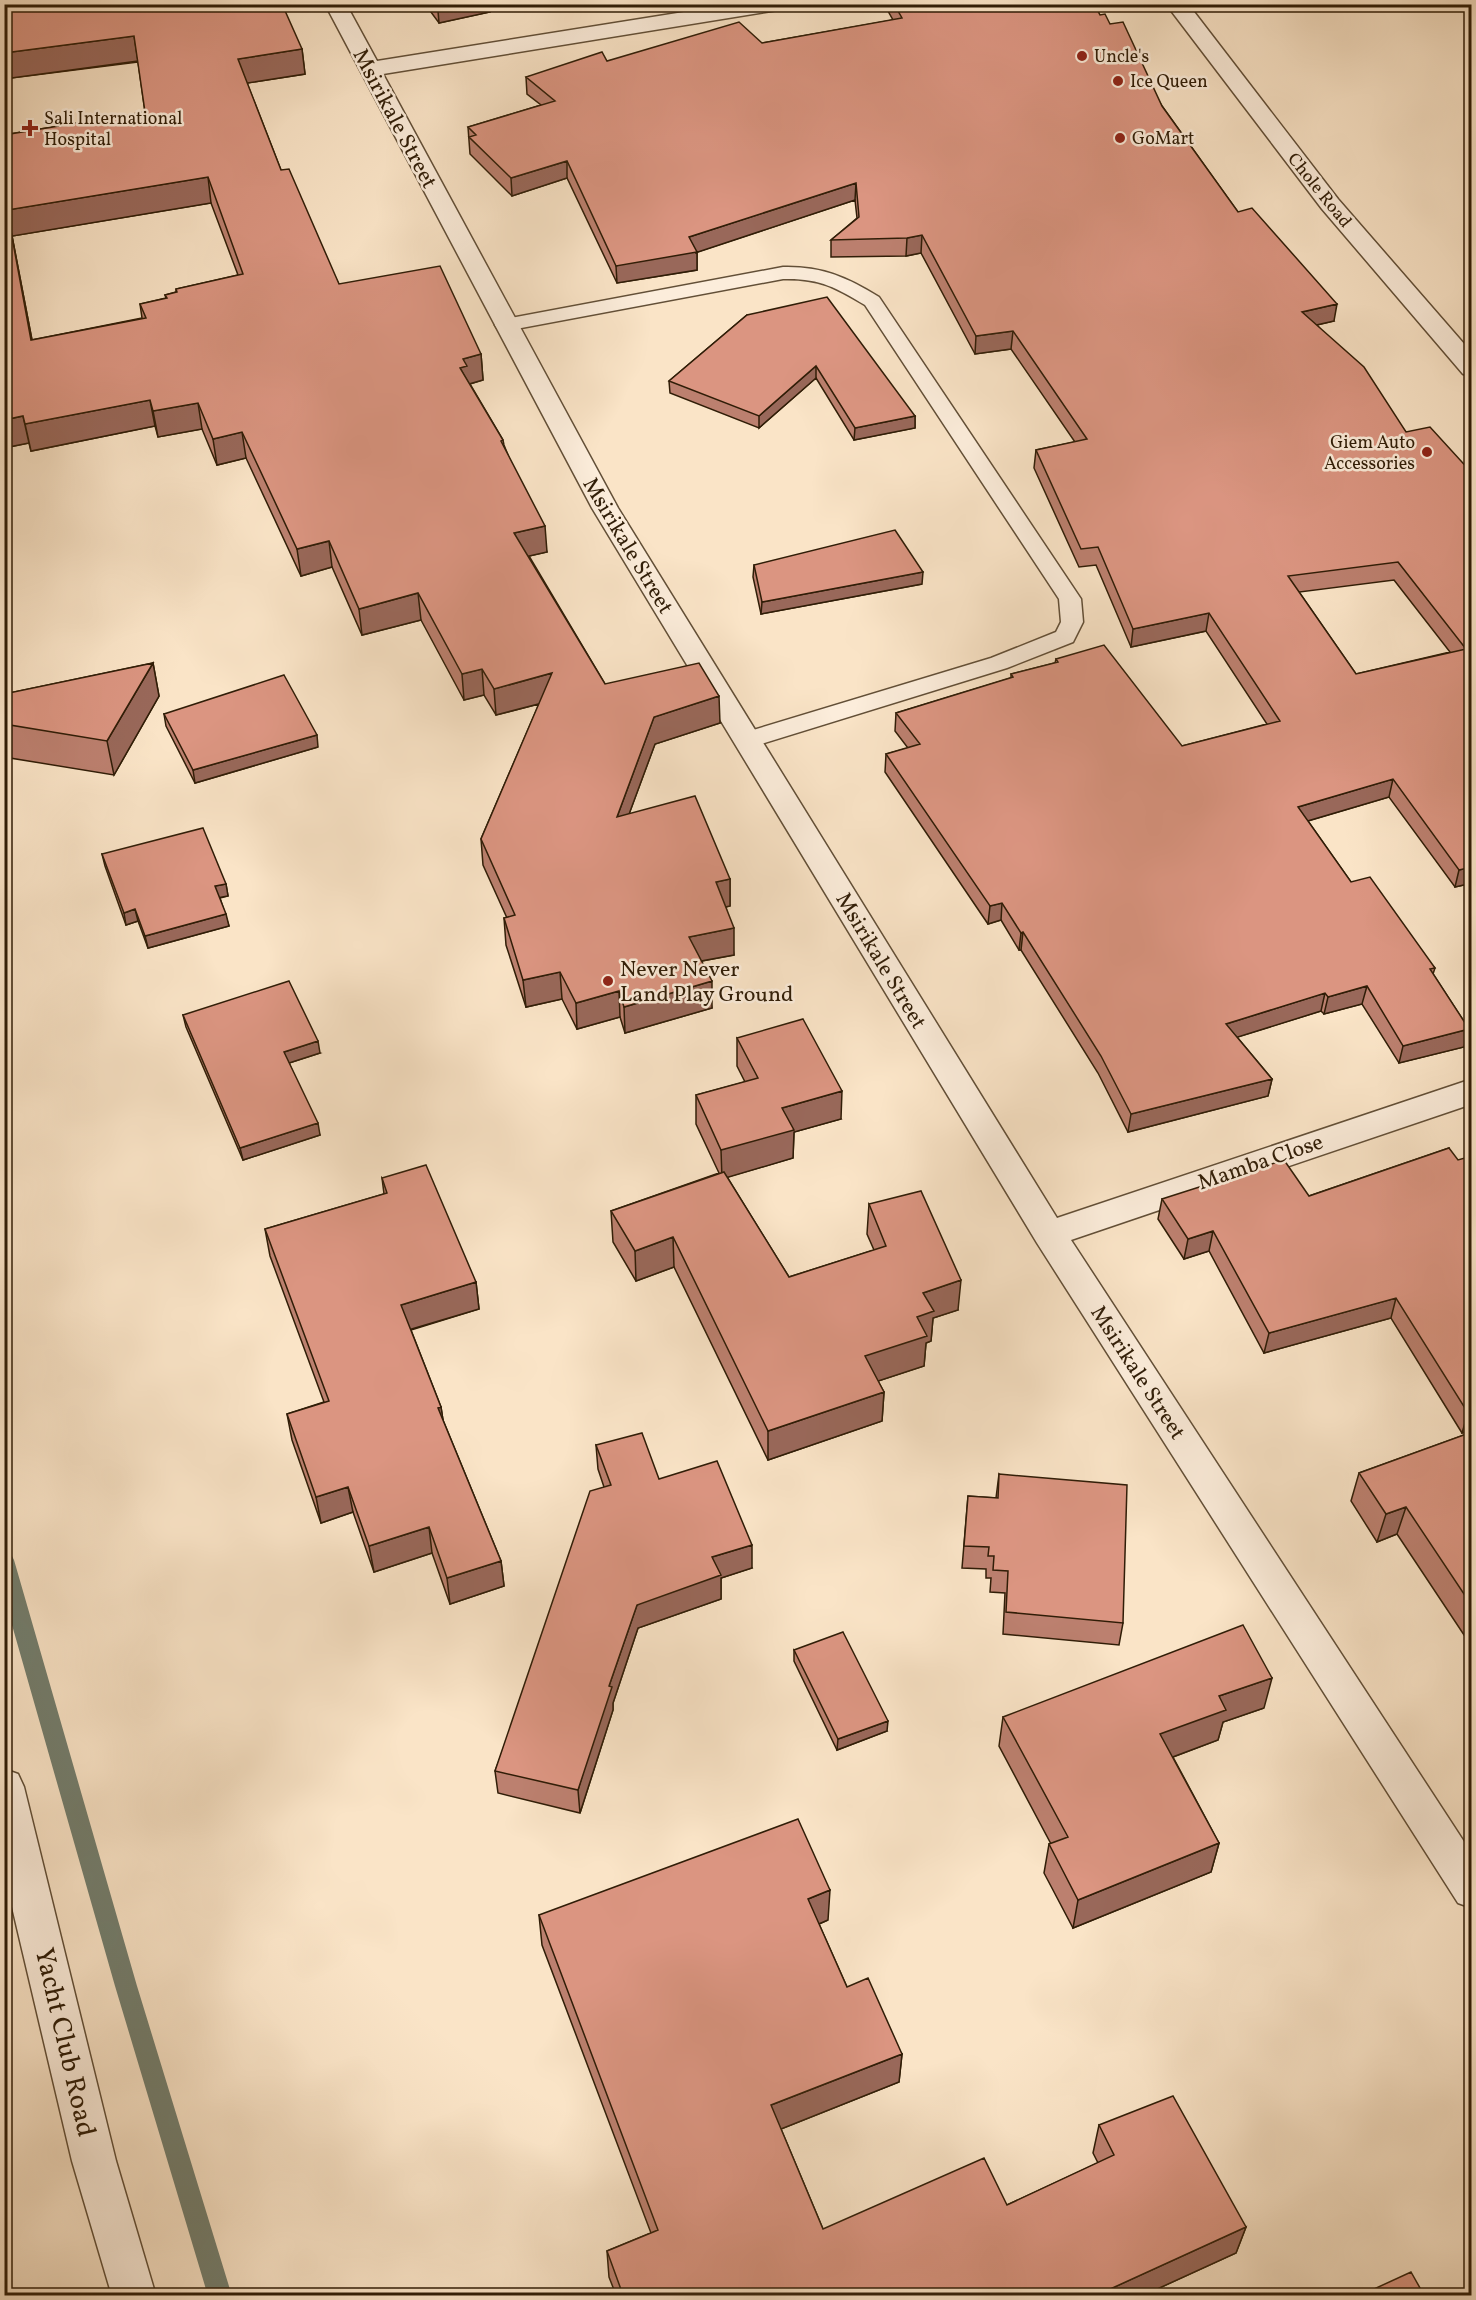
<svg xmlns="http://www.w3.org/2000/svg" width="1476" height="2300" font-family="Vollkorn,serif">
  <rect width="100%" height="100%" fill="#fae4c7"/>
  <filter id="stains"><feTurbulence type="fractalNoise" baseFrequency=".00333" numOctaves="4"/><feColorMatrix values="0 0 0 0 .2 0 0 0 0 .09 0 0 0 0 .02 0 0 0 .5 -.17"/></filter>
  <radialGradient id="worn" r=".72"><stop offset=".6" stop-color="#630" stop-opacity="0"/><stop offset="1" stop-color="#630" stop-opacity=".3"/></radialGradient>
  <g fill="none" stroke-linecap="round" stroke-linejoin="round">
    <path fill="#737e6e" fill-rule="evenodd" d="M4,1552L11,1554L14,1560L137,1986L232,2296H208L115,1986L4,1597Z"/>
    <g stroke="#624f37" stroke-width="3">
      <path id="service" d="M783,267C821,266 847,277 879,297L1081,599L1083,622L1073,642L1007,668L748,748L740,746L736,740L740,734L991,658L1056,632L1061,622L1059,599L865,305C835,287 819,278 783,279L505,331L498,329L495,325L498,321L505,319Z"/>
    </g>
    <g stroke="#624f37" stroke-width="3">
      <path id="minor" d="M325,4H346L377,61L734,4H788L786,9L778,10L383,74L618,508L1057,1218L1472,1079V1104L1071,1240L1472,1854V1908L1458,1903L1037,1243L592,508Z"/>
    </g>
    <g stroke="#624f37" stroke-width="3">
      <path id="tertiary" d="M1166,4H1188L1338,199L1472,353V376L1463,374L1322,209Z
        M4,1769L18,1774L24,1787L116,2161L156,2296H112L72,2161L4,1873Z"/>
    </g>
    <use href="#service" fill="#fceddb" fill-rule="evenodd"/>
    <use href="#minor" fill="#fceddb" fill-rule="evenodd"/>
    <use href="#tertiary" fill="#fceddb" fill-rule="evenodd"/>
  </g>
  <path fill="#bc806f" stroke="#301d07" stroke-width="1.5" fill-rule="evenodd" d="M4,4L302,49L305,74L247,83L281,170L339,284L481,354L483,380L470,384L503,440L504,445L547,552L529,556L605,684L720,723L655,744L629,814L730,879V906L726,907L734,955L702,961L712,1008L625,1033L620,1017L577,1029L562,999L526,1007L506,945L504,918H507L483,865L481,839L539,704L496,715L484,695L464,700L421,620L362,635L332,567L301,576L246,458L217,465L202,429L158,437L155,426L31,451L29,443L4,448V135L145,112L138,62L4,79ZM211,203L238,275L176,289V292L165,295L166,298L140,304L142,318L32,340L12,236Z
    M425,4H490V12L439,23Z
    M884,4H1094L1100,15L1110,24L1162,106L1238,212L1334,321L1317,325L1406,432L1472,473V890L1468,884L1455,887L1389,797L1308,821L1351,882L1435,968L1433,974L1469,1029L1464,1047L1399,1063L1362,1004L1324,1014L1321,1011L1237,1037L1272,1079L1268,1096L1128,1132L1098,1073L1021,950H1019L1001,920L988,924L885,772L886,754L908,748L895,731L896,713L1011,678V674L1055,663L1056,659L1182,746L1267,724L1206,631L1131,647L1096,565L1079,567L1034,468L1036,450L1075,442L1011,349L975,354L921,253L906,256L831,257V240L857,218L855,200L697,252V270L617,283L567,178L512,196L470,154L468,127L541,105L527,94L526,77L607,61L762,43L893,20ZM1394,580L1450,652L1356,674L1299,592Z
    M747,315L915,416V428L854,440L816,378L759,428L670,393L669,381Z
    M754,565L922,584L761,614L753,577Z
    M153,663L159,696L114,775L4,757V694Z
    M164,714L318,747L195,783L166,726Z
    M102,854L226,884L228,896L220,898L229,926L148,948L138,921L126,925L105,866Z
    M183,1015L320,1053L289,1063L320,1135L243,1160L186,1027Z
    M737,1038L841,1119L794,1132L793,1158L727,1177L789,1277L874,1250L867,1234L869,1204L958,1310L933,1318L931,1341L926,1343L924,1366L878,1381L884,1392L882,1421L768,1460L674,1267L636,1281L613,1242L611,1211L719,1173L696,1124V1095L745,1082L737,1066Z
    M1449,1148L1472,1430L1462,1433L1391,1318L1264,1353L1209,1251L1184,1259L1158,1219L1162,1199L1309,1196Z
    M382,1178L476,1282L479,1309L411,1330L441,1407L443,1420L501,1561L504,1586L450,1604L432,1553L374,1572L353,1512L321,1523L292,1440L287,1414L324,1402L270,1256L265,1229L384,1194Z
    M1472,1432V1647L1397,1534L1377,1542L1351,1501L1359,1473Z
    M596,1445L659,1479L752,1568L721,1578V1599L638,1628L613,1703V1710L580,1813L498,1793L495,1771L604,1487L598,1469Z
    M999,1474L1123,1623L1119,1645L1003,1634L1005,1593L990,1592L991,1578H986V1569L962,1568L968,1496L996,1498Z
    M794,1650L887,1731L837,1750L794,1661Z
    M1264,1708L1223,1722L1218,1740L1173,1757L1219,1843L1211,1872L1073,1928L1044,1873L1049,1844H1051L999,1746L1003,1717Z
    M539,1915L828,1920L819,1924L847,1987L902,2054L899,2082L781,2129L823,2229L1007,2205L1098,2163L1093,2153L1099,2125L1246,2227L1236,2253L1144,2295H616L609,2277L607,2251L651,2233L542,1945Z"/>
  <path fill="#99685a" stroke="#301d07" stroke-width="1.5" d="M470,4H490V12L439,23L438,11Z
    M134,36L138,61L4,79V53Z
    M302,49L305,74L241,84L238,59Z
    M567,161V178L512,196L511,178Z
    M208,177L211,203L12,236L37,366L7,210Z
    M856,183L855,200L695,253L697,252V270L617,283L616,266L689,237Z
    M922,235L921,253L906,256L907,238Z
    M1337,304L1334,321L1299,329L1302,312Z
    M1013,331L1011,349L975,354L976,336Z
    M481,354L483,380L469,384L460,368L463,359Z
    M816,366V378L759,428V416Z
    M150,400L155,426L31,451L25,424Z
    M198,403L202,429L158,437L153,411Z
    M23,416L29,443L4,448V420Z
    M915,416V428L854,440L855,428Z
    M242,432L246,458L217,465L213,439Z
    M545,526L547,552L516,559L514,533Z
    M329,541L332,567L301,576L297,549Z
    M923,572L922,584L761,614L762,602Z
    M418,593L421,620L362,635L359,609Z
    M1209,613L1206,631L1131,647L1133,629Z
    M153,663L159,696L114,775L107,741Z
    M482,669L484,695L464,700L462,674Z
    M552,673L554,700L496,715L494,689Z
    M719,696L720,723L655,744L618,844L617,817L654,717Z
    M317,735L318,747L195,783L193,770Z
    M1393,779L1389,797L1294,825L1298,807Z
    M1472,867L1468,884L1455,887L1459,870Z
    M730,879V906L716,909V882Z
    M226,884L228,896L217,898L215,886Z
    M1002,903L1001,920L988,924L990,906Z
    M135,909L138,921L126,925L124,913Z
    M226,914L229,926L148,948L145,936Z
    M734,928V955L690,963L689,937Z
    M1023,932L1021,950H1019L1021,933Z
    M560,972L562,999L526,1007L523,980Z
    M712,981V1008L625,1033L624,1007Z
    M1367,986L1362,1004L1324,1014L1328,997Z
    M619,991L620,1017L577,1029L576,1003Z
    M1325,993L1321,1011L1222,1042L1226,1024Z
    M1469,1029L1464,1047L1399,1063L1403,1046Z
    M318,1041L320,1053L286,1064L284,1052Z
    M1272,1079L1268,1096L1128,1132L1131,1114Z
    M842,1091L841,1119L794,1132L793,1158L722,1179L721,1150L782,1108Z
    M318,1123L320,1135L243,1160L240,1148Z
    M1213,1231L1209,1251L1184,1259L1188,1239Z
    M673,1237L674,1267L636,1281L635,1251Z
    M961,1280L958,1310L933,1318L931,1341L926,1343L924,1366L863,1386L865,1356L917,1317L923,1293Z
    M476,1282L479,1309L405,1331L401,1305Z
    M1396,1298L1391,1318L1264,1353L1269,1333Z
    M884,1392L882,1421L768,1460V1431Z
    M441,1407L445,1433L438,1408Z
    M1472,1412V1430L1462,1433L1468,1413Z
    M348,1487L353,1512L321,1523L316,1497Z
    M1406,1507L1397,1534L1377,1542L1386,1514Z
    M429,1527L432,1553L374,1572L369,1546Z
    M752,1545V1568L721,1578V1599L638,1628L613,1703V1710L580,1813L578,1790L609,1686L637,1605L712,1557Z
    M501,1561L504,1586L450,1604L447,1578Z
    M1272,1678L1264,1708L1223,1722L1218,1740L1154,1764L1160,1734L1219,1696Z
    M888,1721L887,1731L837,1750L838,1739Z
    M1219,1843L1211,1872L1073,1928L1078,1900Z
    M830,1890L828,1920L807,1929L808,1899Z
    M902,2054L899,2082L771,2133V2105Z
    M1246,2227L1236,2253L1144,2295H1097Z"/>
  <path fill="#db9581" stroke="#301d07" stroke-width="1.5" fill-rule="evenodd" d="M4,4H282L302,49L238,59L281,170L289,169L339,284L440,266L481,354L463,359L467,366L460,368L503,440L501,441L545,526L514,533L605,684L699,663L719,696L654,717L617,817L695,796L730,879L716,882L734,928L689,937L712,981L624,1007L619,991L576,1003L560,972L523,980L504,918L515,915L481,839L552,673L494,689L482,669L462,674L418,593L359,609L329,541L297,549L242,432L213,439L198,403L153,411L150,400L25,424L23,416L4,420V135L145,112L134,36L4,53ZM208,177L243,274L176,289L177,292L165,295L167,298L140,304L146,318L31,340L7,210Z
    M433,4H470L438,11Z
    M894,4H1094L1100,15L1105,14L1110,24L1123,22L1162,106L1238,212L1252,208L1337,304L1302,312L1364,367L1406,432L1430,427L1472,473V867L1459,870L1393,779L1298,807L1351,882L1370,877L1435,968L1430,969L1469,1029L1403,1046L1367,986L1328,997L1325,993L1226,1024L1272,1079L1131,1114L1101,1056L1023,932L1021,933L1002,903L990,906L886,754L920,744L896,713L1013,677L1011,674L1058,662L1056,659L1104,645L1182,746L1280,721L1209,613L1133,629L1098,547L1081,549L1036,450L1087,439L1013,331L976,336L922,235L907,238L831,240L859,217L856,183L689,237L697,252L616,266L567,161L511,178L469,137L476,135L468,127L555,101L526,77L602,52L607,61L739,22L762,43L902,18ZM1398,562L1466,649L1356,674L1288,576Z
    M827,297L915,416L855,428L816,366L759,416L669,381L747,315Z
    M895,530L923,572L762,602L754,565Z
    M153,663L107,741L4,724V694Z
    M284,675L317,735L193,770L164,714Z
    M203,828L226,884L215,886L226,914L145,936L135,909L124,913L102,854Z
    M289,981L318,1041L284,1052L318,1123L240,1148L183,1015Z
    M803,1019L842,1091L782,1108L794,1130L721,1150L696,1095L758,1078L737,1038Z
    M1449,1148L1458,1160L1472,1156V1412L1468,1413L1396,1298L1269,1333L1213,1231L1188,1239L1162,1199L1284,1160L1309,1196Z
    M426,1165L476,1282L401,1305L441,1407L438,1408L501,1561L447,1578L429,1527L369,1546L348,1487L316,1497L287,1414L329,1401L265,1229L387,1193L382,1178Z
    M724,1172L789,1277L886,1246L869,1204L921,1191L961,1280L923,1293L934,1311L917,1317L927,1336L865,1356L884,1392L768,1431L673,1237L635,1251L611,1211Z
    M1472,1432V1606L1406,1507L1386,1514L1359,1473Z
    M642,1433L659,1479L717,1461L752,1545L712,1557L721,1575L637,1605L609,1686L612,1687L578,1790L495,1771L590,1491L611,1485L596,1445Z
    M999,1474L1127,1485L1123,1623L1006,1612L1008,1571L993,1570L994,1556H988L989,1547L964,1546L968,1496L998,1498Z
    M1243,1625L1272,1678L1219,1696L1226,1710L1160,1734L1219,1843L1078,1900L1049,1844L1068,1837L1003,1717Z
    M843,1632L888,1721L838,1739L794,1650Z
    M798,1819L830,1890L808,1899L847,1987L868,1978L902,2054L771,2105L823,2229L984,2158L1007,2205L1114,2155L1099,2125L1173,2096L1246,2227L1097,2295H623L607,2251L658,2230L539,1915Z
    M1411,2272L1424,2295H1361Z"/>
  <g fill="#8f2418" stroke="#fceddb" stroke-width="2">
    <circle cx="1082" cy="56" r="6"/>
    <circle cx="1118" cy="81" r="6"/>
    <path d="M27 119h6v6h6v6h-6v6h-6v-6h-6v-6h6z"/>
    <circle cx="1120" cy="138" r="6"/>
    <circle cx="1427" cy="452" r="6"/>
    <circle cx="608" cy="981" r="6"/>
  </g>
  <g text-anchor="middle" stroke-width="5" stroke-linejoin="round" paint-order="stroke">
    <g font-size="18" fill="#301d07" stroke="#fceddb" text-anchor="start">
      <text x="1094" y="62">Uncle's</text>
      <text x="1130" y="87">Ice Queen</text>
      <text x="44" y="124">Sali International<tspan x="44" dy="21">Hospital</tspan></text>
      <text x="1132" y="144">GoMart</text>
      <text x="1415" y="448" text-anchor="end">Giem Auto<tspan x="1415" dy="21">Accessories</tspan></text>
    </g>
    <g font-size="18" fill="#301d07" stroke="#fceddb">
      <text transform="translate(1320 190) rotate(51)" y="6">Chole Road</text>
    </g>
    <g font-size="22" fill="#301d07" stroke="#fceddb">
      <text transform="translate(396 118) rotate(62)" y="8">Msirikale Street</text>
      <text transform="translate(629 545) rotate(59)" y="8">Msirikale Street</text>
      <text transform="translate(882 960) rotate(59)" y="8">Msirikale Street</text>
      <text transform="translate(1260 1161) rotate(-19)" y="8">Mamba Close</text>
      <text transform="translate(1139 1372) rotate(57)" y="8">Msirikale Street</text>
    </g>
    <g font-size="22" fill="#301d07" stroke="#fceddb" text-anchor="start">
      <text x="620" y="976">Never Never<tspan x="620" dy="25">Land Play Ground</tspan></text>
    </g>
    <g font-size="27" fill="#301d07" stroke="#fceddb">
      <text transform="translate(66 2042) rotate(77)" y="9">Yacht Club Road</text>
    </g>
  </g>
  <rect width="1476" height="2300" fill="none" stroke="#fae4c7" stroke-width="24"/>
  <rect x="6" y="6" width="1464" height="2288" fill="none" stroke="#301d07" stroke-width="3"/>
  <rect x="12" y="12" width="1452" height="2276" fill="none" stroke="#301d07" stroke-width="1.5"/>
  <rect width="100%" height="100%" filter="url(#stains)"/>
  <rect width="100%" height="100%" fill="url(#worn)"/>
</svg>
